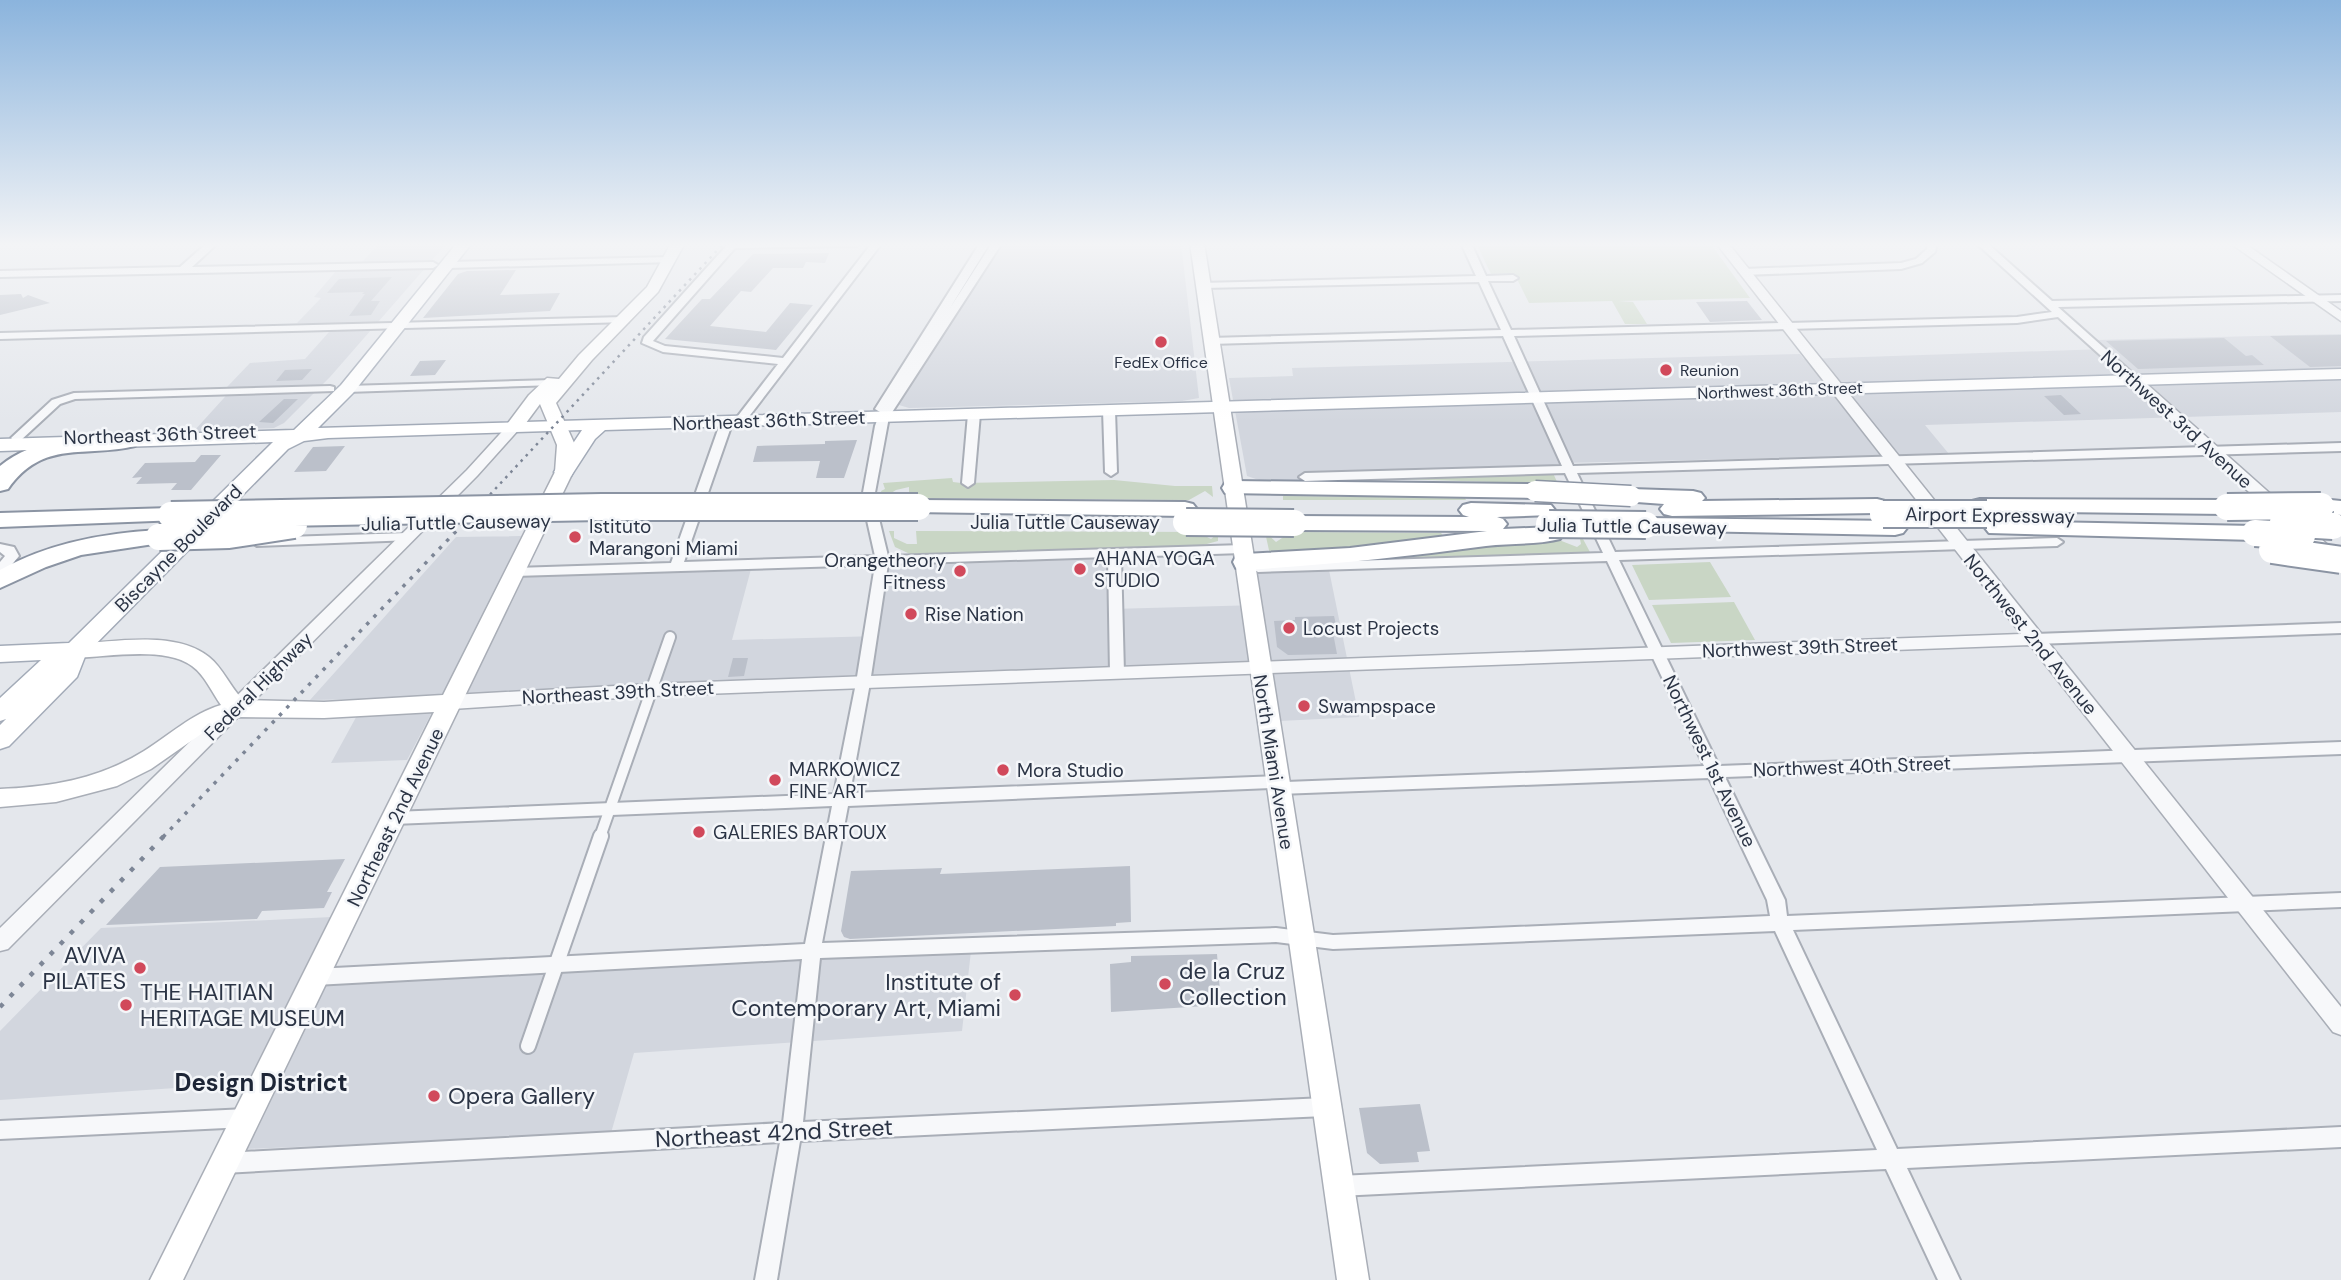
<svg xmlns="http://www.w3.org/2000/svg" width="2341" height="1280" font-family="'DM Sans',sans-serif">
  <rect width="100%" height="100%" fill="#e4e7ec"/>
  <path fill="#d2d6de" d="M380,243H447L330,377L284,423L274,428L194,431L233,388L227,387L250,363L305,359L337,323H297L321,298L314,297L342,264H360Z
    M1000,243H1181L1199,398L1182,401L909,408L899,405L898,401Z
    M2341,334V412L1925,425L1949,454L1562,463L1564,473L1540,472L1535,475L1278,482L1262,481L1247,476L1229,378L1293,376L1292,368L1800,354L1804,359L2105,349L2096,340Z
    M521,536L504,574L751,569L732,640L878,636L889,563L1109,557L1111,609L1259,605L1255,572L1329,570L1359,717L1280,721L1268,661L441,695L407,760L331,763L366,699L310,700L456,537Z
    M332,917L300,984L971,951L962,1031L634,1053L611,1133L246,1149L279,1081L0,1100V1031L101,928Z"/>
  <path fill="#c9d6c5" d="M1476,243H1710L1750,298L1618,301L1633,302L1647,324H1625L1612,301L1529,303L1514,273L1491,274Z
    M1539,472L1553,473L1558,484L1364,478L1535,475Z
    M952,478L953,482L961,483L1114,480L1175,486H1212L1213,497L1205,491L1189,500L909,498V487L896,490L883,498L881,491L885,489L883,483Z
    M1283,496L1465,498L1466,500H1283Z
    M889,531H894V538L907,544H917L916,531L1197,532L1211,539L1218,533V541L1203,545L910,554L895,547Z
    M1265,532L1276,542L1291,532L1441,533L1447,540L1270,555Z
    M1580,539H1583L1591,554L1309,564L1479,544L1559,540L1577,547L1581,544Z
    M1710,562L1731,597L1649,600L1632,565Z
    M1734,602L1755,640L1671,643L1652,605Z"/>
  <path fill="#bbc0ca" d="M829,253L825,263L806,262L803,268H773L751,292L741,291L710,326L766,332L790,303L813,305L776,350L665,339L702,299H710L753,254Z
    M516,270L500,295L560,293L550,311L423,318L458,274L467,271Z
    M392,277L371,301H380L371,315L349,316L365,294H362L364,292L327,293L339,279Z
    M21,294L23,298L28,295L50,303L0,315V295Z
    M1747,301L1762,320L1710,322L1696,302Z
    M2341,335V366L2310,367L2270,336Z
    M2224,338L2246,356L2252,355L2264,365L2138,369L2106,341Z
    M446,360L435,375L410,376L420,361Z
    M312,369L302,380L276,381L285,370Z
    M2061,395L2081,414L2064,415L2044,396Z
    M284,399H298L273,423L259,422Z
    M857,440L844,478H816L820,461L753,462L757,446L825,444V441Z
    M345,446L326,471L294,472L313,447Z
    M201,455H221L191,490H171L177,483L136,484L142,477L132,478L145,463L195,462Z
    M1334,616L1338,633H1333L1337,654L1288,655L1277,647L1274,621L1295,620V617Z
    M733,658H748L744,676L728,677Z
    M345,859L327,892H332L324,908L262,911L257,919L106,925L160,867Z
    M1130,866L1131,922L1116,923V926L850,939L844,937L841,931L851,871L942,868L940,874Z
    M1217,954L1221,1005L1111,1012L1110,964L1131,962V956Z
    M1420,1104L1430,1151L1417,1152L1419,1162L1380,1164L1367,1153L1359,1108Z"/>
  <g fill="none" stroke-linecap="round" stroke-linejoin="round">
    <g stroke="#a9aeb7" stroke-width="14">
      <path id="pedestrian-far1" d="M600,837L670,637"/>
    </g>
    <g stroke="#a9aeb7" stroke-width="18">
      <path id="pedestrian" d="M528,1046L601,836"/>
    </g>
    <g stroke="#a9aeb7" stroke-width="4">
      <path id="minor" d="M207,243H218L192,267L433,262L438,265L433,268L0,277V271L180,267Z
        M729,243H861L856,246L735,248L653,341L665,346L783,358L872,243H882L744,423L740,424L734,421L778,364L663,352L642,343L644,337Z
        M980,243H990L950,308L992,243H1002L889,417L874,498L888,556L1243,545L1249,549L1243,553L1121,557L1124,673L1117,678L1110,673L1108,557L888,564L870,683L850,793L1278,776L1284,778L1286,782L1704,766L1607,561L1258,572L1251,568L1258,564L1603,553L1565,473L1305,481L1299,477L1305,473L1562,466L1503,336L1210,344L1205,341L1210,338L1501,330L1479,282L1203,288L1200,287V283L1476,276L1461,243H1471L1486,276L1513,275L1518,278L1513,281H1488L1511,330L2017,317L2052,312L1976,243H1987L2052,301L2341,295V301L2058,307L2138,378L2139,380L2134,383L2130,382L2058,317L2017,323L1514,336L1573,466L2341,443V451L1577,473L1615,552L2057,538L2063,542L2057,546L1619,560L1719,766L2341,742V754L1725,777L1785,900L1787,916L2341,893V907L1793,930L1897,1149L2341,1127V1147L1907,1168L1960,1280H1938L1886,1169L1339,1196L1332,1193L1329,1186L1332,1179L1339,1176L1877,1150L1775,931L1333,949L1276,942L820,958L803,1122L1325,1098L1332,1101L1335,1107L1332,1113L1325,1116L800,1141L777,1280H755L780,1142L224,1173L217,1170L214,1163L217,1156L224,1153L783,1123L802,959L315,985L309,983L306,977L309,971L315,969L805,944L832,806L394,824L388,822L386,818L388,814L394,812L834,794L856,683L875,565L515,576L508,572L515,568L671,563L721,421L727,418L733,421L684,562L875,556L862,498L875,426L880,412L875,409ZM1709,778L1767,900L1770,916L1333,935L1276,928L822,943L848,806L1271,788L1273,792L1279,794Z
        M1927,243H1937L1935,252L1922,263L1901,269L1744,275L1739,272L1744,269L1901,263L1916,259L1927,249Z
        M670,257L673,258V262L449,268L444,265L449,262Z
        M624,317L629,320L628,322L0,339V333Z
        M552,380L558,383L556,385L347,392L341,389L347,386Z
        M330,386L334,387V391L75,399L60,404L21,440H13L11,438L52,400L74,393Z
        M1109,407L1115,410L1117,472L1111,476L1105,472L1103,410Z
        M974,411L980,414L974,483L968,487L962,483L968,414Z
        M407,533L413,537L412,540L257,546L251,542L257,538Z
        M0,544L14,547L19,556L5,573L0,574V562L5,556L0,552Z
        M2341,623V633L2035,644L2028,639L2035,634Z
        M246,1109L253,1111L256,1118L253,1125L246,1127L0,1139V1121Z"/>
    </g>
    <g stroke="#a9aeb7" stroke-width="3">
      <path id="tertiary" d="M1716,243H1728L2341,1007V1035L2333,1032L2030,645L650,696L452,709L445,707L443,702L445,697L452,695L650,684L2021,634Z
        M2230,243H2244L2341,311V321Z
        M2134,376L2139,377L2338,554L2340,558L2338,562H2326L2129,383L2127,380Z
        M514,423L521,427L477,476L8,949L0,951V928L467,470L509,424Z"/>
    </g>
    <g stroke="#a9aeb7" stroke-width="3">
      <path id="secondary" d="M671,243H685L658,292L592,360L556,403L575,445L573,472L183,1280H150L434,712L324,718L235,717L214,725L151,769L117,786L56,802L0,807V789C51,787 99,779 144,751C170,735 191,714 221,705C212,693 205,675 192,666C164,646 108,657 75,658L68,656L64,651L68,646L75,644C115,642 175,630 209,657C223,668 230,687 243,700L324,702L443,695L555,472L557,445L540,404L520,431H508L505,427L529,395L547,378L559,379L579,355L647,287Z
        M1190,243H1204L1369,1280H1337Z"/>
    </g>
    <g stroke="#a3abb8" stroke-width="3">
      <path id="primary" d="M457,243H472L353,393L318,428L2341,369V379L605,430L595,439L571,476L564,478L554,472L582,430L328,438L304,441L288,449L86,654L77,677L9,746L0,749V725L6,719L0,721V698L41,660L0,662V646L69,643L273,442L0,451V439L294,430L341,385Z"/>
    </g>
    <g stroke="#8b94a3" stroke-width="4">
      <path id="motorway" d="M127,434L135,436L138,441L135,446C85,458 43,439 8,489L0,491V466C35,437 84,437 127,434Z
        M1233,481L1535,484L1543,486L1547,491L1543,496L1535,498L1225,493L1222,488L1225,483Z
        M1631,489L1693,491L1701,493L1705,498L1702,501L1877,499L1885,501L1889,506L1885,511L1877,513L1672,516L1664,514L1660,509L1664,504L1623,501L1619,496L1623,491Z
        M1980,499L2227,500L2235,502L2239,507L2235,512L2227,514L1972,511L1968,506L1972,501Z
        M2321,499L2341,501V515L2313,511L2309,506L2313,501Z
        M918,500L1185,502L1193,504L1197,509L1193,514L1185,516L910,512L906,507L910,502Z
        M1471,503L1551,505L1555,510L1551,515L1497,517L1503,519L1507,524L1503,529L1552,527L1560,529L1564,534L1560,539C1537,545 1510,543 1486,546C1405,557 1326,565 1245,570L1236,568L1233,562L1236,556L1245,554L1350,548L1487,531L1294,530L1286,528L1282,523L1286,518L1294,516L1469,517L1463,515L1459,510L1463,505Z
        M171,508L179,510L183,515L179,520L0,527V513Z
        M1646,518L1895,521L1903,523L1907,528L1903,533L1895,535L1638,530L1634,525L1638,520Z
        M1997,521L2255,526L2263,528L2267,533L2263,538L2255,540L1989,533L1985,528L1989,523Z
        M159,530L167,532L171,537L167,542L81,555L46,567L0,588V570C49,543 104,533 159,530Z"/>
    </g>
    <use href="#pedestrian-far1" stroke="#f7f8fa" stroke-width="10"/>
    <use href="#pedestrian" stroke="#f7f8fa" stroke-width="14"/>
    <use href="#minor" fill="#f7f8fa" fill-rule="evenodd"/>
    <use href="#tertiary" fill="#f7f8fa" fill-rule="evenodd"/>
    <use href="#secondary" fill="#fff" fill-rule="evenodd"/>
    <use href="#primary" fill="#fff" fill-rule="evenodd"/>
    <use href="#motorway" fill="#fff" fill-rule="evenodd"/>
    <path stroke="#7d8696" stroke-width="2.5" stroke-dasharray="2.5 5" stroke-linecap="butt" d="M485,500L724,243"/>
    <path stroke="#7d8696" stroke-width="3.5" stroke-dasharray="3.5 7" stroke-linecap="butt" d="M163,837L487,499"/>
    <path stroke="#7d8696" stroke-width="4.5" stroke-dasharray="4.5 10" stroke-linecap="butt" d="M0,1007L164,836"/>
    <g stroke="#8b94a3" stroke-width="23" stroke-linecap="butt">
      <path id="motorway-bridge-far1" d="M1535,491L1631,496"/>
    </g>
    <g stroke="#8b94a3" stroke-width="30" stroke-linecap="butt">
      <path id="motorway-bridge" d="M2227,507L2321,506
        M1883,514H1987
        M171,515L602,507H918
        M1186,522L1294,523
        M2283,523L2333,526
        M1549,524L1646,525
        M2255,533L2302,536
        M159,537L229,535L294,525
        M2272,550L2341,560"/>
    </g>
    <use href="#motorway-bridge-far1" stroke="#fff" stroke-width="20"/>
    <use href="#motorway-bridge" stroke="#fff" stroke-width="26"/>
  </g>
  <linearGradient id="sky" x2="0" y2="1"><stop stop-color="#8bb4dd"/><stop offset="0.58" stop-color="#f3f4f6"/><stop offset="1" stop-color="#f3f4f6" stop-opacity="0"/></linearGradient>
  <rect width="2341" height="422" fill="url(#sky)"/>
  <g fill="#d1495b" stroke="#f4f6f9" stroke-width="2.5">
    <circle cx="1161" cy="342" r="7"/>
    <circle cx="1666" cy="370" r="7"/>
    <circle cx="575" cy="537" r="7"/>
    <circle cx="1080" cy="569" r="7"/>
    <circle cx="960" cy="571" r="7"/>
    <circle cx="911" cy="614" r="7"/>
    <circle cx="1289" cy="628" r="7"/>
    <circle cx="1304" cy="706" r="7"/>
    <circle cx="1003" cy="770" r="7"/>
    <circle cx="775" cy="780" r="7"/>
    <circle cx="699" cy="832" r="7"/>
    <circle cx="140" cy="968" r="7"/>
    <circle cx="1165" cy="984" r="7"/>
    <circle cx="1015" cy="995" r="7"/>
    <circle cx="126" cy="1005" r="7"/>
    <circle cx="434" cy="1096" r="7"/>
  </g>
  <g text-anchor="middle" stroke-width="5" stroke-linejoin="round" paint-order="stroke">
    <g font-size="16" fill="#2b3445" stroke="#f4f6f9">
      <text x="1161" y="368">FedEx Office</text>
      <text x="1680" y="376" text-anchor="start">Reunion</text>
    </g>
    <g font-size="16" fill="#2b3445" stroke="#f4f6f9">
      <text transform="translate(1780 390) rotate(-2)" y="6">Northwest 36th Street</text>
    </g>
    <g font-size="19" fill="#2b3445" stroke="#f4f6f9">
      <text transform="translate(2177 419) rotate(42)" y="7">Northwest 3rd Avenue</text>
      <text transform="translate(769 420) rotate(-2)" y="7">Northeast 36th Street</text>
      <text transform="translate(160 434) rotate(-2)" y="7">Northeast 36th Street</text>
      <text transform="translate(1990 515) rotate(1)" y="7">Airport Expressway</text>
      <text transform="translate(456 522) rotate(-1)" y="7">Julia Tuttle Causeway</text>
      <text x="1065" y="529">Julia Tuttle Causeway</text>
      <text transform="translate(1632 526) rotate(1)" y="7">Julia Tuttle Causeway</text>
      <text transform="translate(178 548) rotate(-45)" y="7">Biscayne Boulevard</text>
      <text transform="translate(2031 634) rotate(51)" y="7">Northwest 2nd Avenue</text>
      <text transform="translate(1800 647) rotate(-2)" y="7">Northwest 39th Street</text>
      <text transform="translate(258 686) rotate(-45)" y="7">Federal Highway</text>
      <text transform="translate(618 692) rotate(-3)" y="7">Northeast 39th Street</text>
      <text transform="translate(1710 761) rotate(64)" y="7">Northwest 1st Avenue</text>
      <text transform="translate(1274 762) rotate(81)" y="7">North Miami Avenue</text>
      <text transform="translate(1852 766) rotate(-2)" y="7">Northwest 40th Street</text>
      <text transform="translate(395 817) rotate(-64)" y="7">Northeast 2nd Avenue</text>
    </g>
    <g font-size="19" fill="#2b3445" stroke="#f4f6f9" text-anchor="start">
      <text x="589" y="533">Istituto<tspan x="589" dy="22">Marangoni Miami</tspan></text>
      <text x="1094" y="565">AHANA YOGA<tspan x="1094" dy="22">STUDIO</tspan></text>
      <text x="946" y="567" text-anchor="end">Orangetheory<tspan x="946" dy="22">Fitness</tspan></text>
      <text x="925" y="621">Rise Nation</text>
      <text x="1303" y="635">Locust Projects</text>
      <text x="1318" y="713">Swampspace</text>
      <text x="789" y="776">MARKOWICZ<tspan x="789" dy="22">FINE ART</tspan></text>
      <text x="1017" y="777">Mora Studio</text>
      <text x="713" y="839">GALERIES BARTOUX</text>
    </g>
    <g font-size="23" fill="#2b3445" stroke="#f4f6f9" text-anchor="start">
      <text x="126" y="963" text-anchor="end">AVIVA<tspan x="126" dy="26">PILATES</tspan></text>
      <text x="1179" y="979">de la Cruz<tspan x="1179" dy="26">Collection</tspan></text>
      <text x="1001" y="990" text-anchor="end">Institute of<tspan x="1001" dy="26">Contemporary Art, Miami</tspan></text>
      <text x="140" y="1000">THE HAITIAN<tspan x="140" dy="26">HERITAGE MUSEUM</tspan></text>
      <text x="448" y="1104">Opera Gallery</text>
    </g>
    <g font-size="23" fill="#2b3445" stroke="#f4f6f9">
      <text transform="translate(774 1133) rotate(-3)" y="8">Northeast 42nd Street</text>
    </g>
    <g font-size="24" font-weight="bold" fill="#1d2536" stroke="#f4f6f9">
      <text x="261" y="1091">Design District</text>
    </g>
  </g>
</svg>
